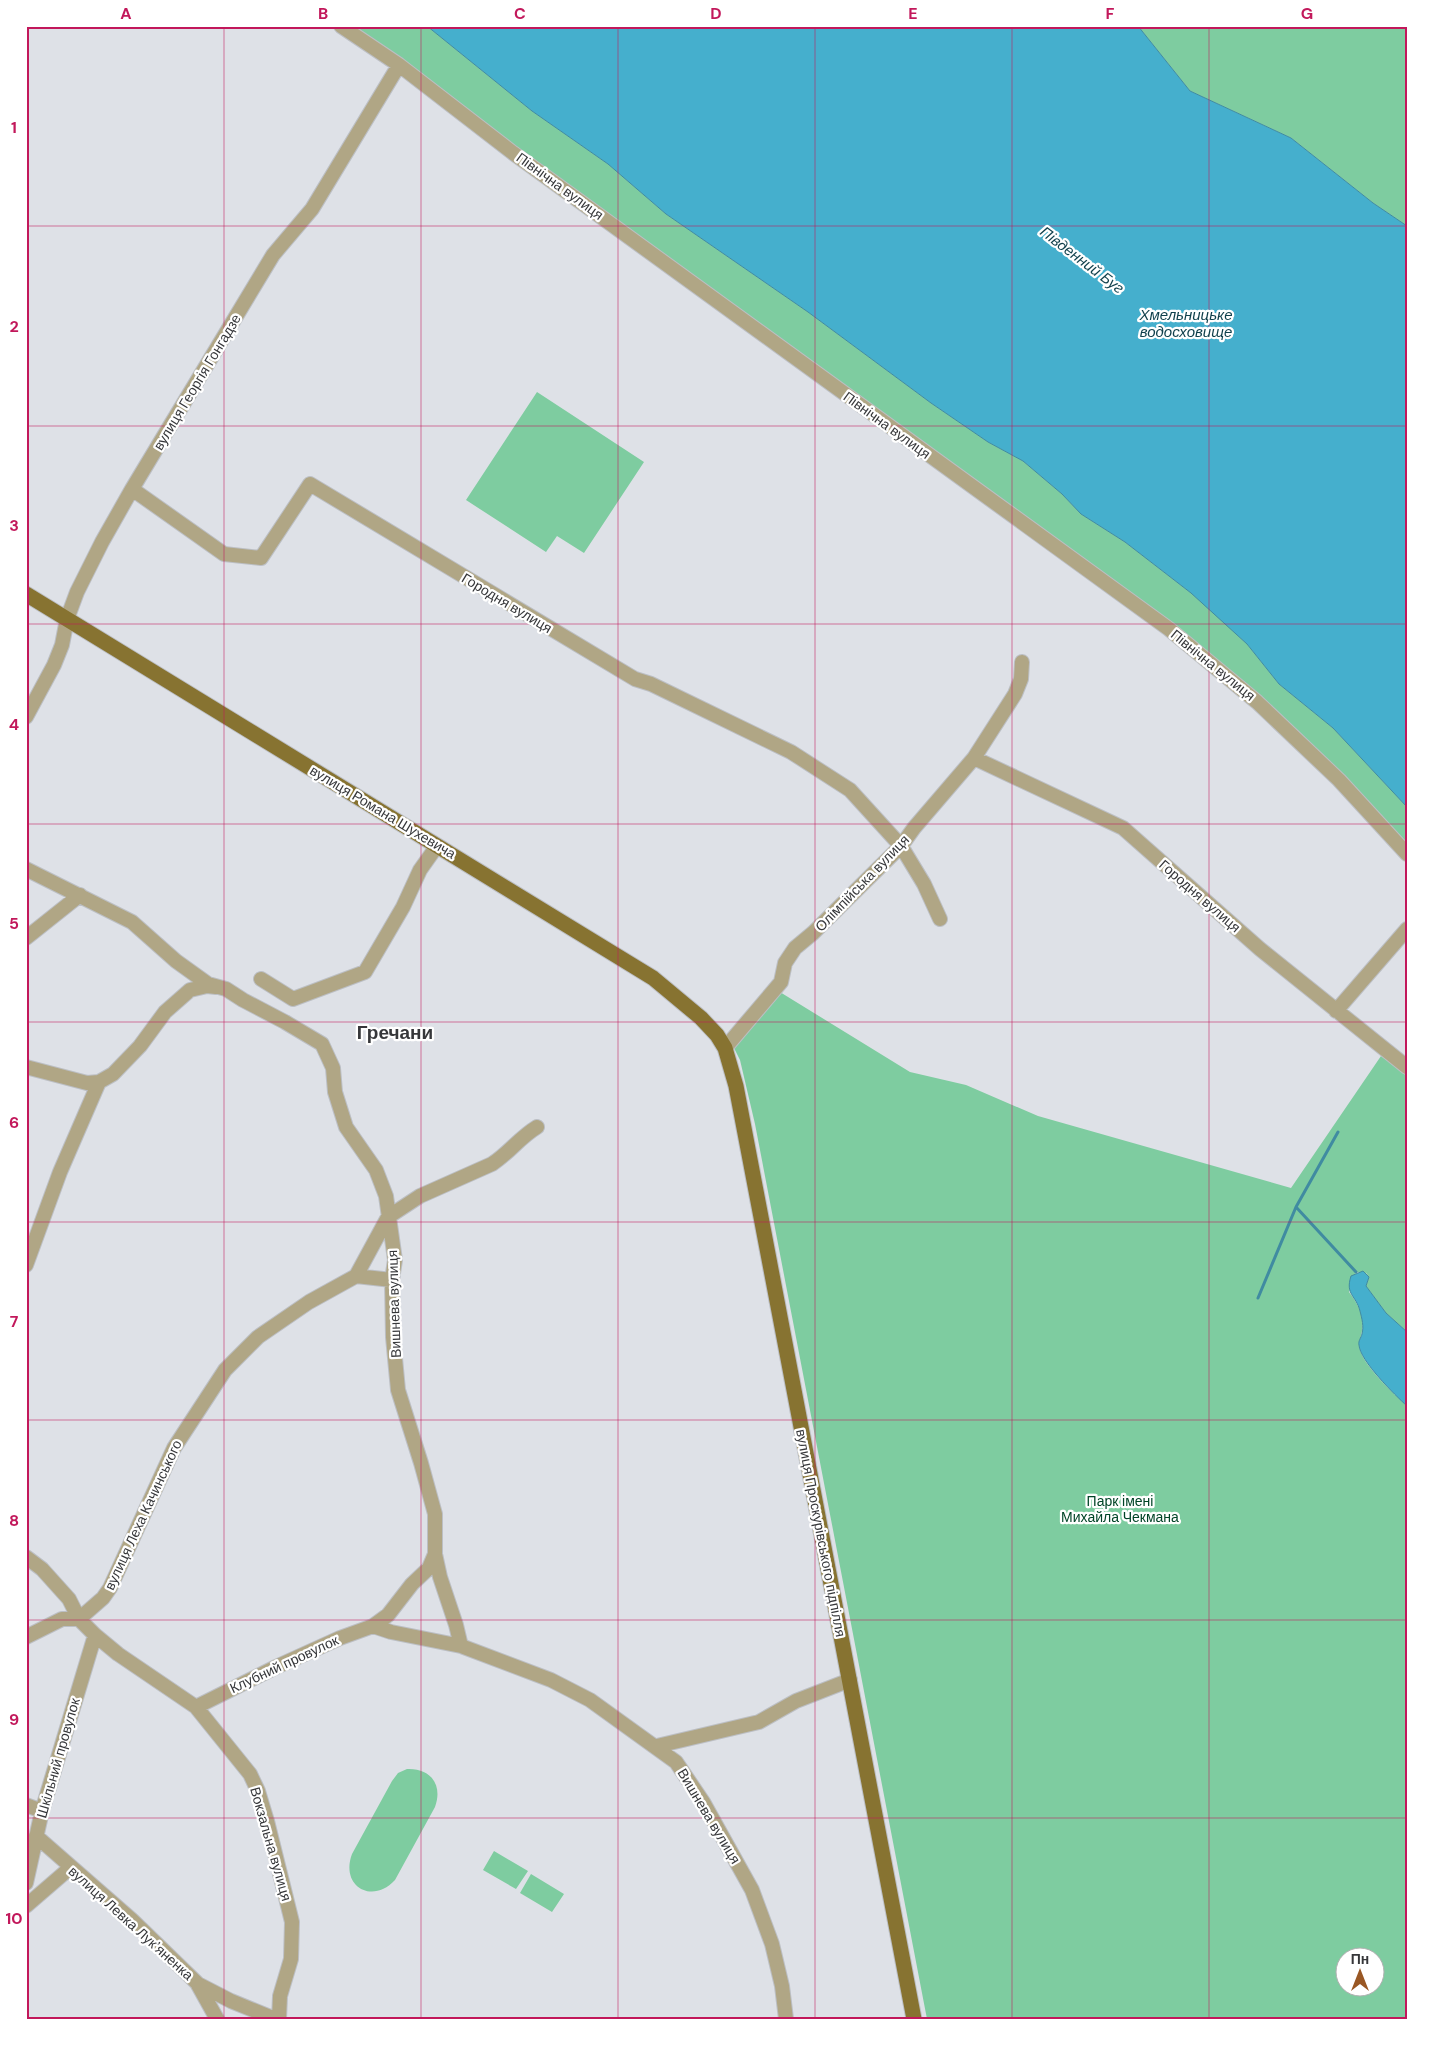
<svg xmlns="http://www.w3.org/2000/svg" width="1433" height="2045" font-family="'DM Sans',sans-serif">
  <rect width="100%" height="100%" fill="#dee1e7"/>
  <path fill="#7ecca0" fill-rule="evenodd" d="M350,26H427L532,111L608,164L666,214L808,312L931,403L988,442L1023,461L1062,494L1081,514L1125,542L1191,593L1217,616L1247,644L1279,684L1333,728L1407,807V847L1261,698Z
    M1138,26H1407V226L1373,203L1291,138L1190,91Z
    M537,392L644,462L584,553L557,536L546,552L466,500Z
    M775,989L910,1072L966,1085L1038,1116L1291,1188L1381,1056L1407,1075V1332L1386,1313L1366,1286L1369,1277L1366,1273L1356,1272L1349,1292C1358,1304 1365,1316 1362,1331C1361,1338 1358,1343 1360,1350C1365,1367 1394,1394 1407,1406V2019H927L755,1124L740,1060L731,1042ZM1346,1958H1376V1988H1346Z
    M407,1769C431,1768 443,1785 435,1807L395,1880C372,1905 340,1886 352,1854L392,1781L398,1773Z
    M494,1851L528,1871L516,1889L483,1870Z
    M531,1874L564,1894L552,1912L520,1893Z"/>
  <path fill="#45afcd" stroke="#408ba1" d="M427,26H1138L1190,91L1291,138L1373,203L1407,226V807L1333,728L1279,684L1247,644L1191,593L1125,542L1081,514L1062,494L1023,461L988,442L931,403L808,312L666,214L608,164L532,111Z
    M1363,1271L1369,1277L1366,1286L1386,1313L1407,1332V1406C1395,1395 1360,1361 1359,1345C1358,1341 1361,1338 1362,1334C1364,1326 1362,1319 1360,1311C1356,1295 1345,1295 1351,1276Z"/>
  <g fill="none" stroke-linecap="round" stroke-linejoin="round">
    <path stroke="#408ba1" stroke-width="3" d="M1338,1132L1296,1207L1356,1272
      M1258,1298L1296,1207"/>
    <g stroke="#bcbfc4" stroke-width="16">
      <path id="minor" d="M341,26L399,65L513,153L1169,629L1257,702L1339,780L1407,854
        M132,489L224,554L261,558L310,484L635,679L651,684L791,752L850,790L901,846L924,884L940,919
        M26,717L54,665L62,645L67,619L77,592L102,542L132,489L273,255L312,209L399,65
        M974,758L1123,828L1260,949L1407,1067
        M26,869L132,922L176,961L208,984L226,989L243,1000L285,1022L322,1044L333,1068L335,1092L346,1127L376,1170L386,1196L395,1260L392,1280L393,1337L398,1390L421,1463L435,1514V1554L440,1577L456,1625L461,1646
        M26,938L80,895
        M261,979L293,999L365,972L403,907L420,870L437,846
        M1336,1011L1407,929
        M725,1048L781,982L785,963L795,948L813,933L901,846L914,828L974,758L1015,694L1021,679L1022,662
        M26,1067L87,1083L99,1082L113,1074L140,1046L165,1012L190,990L207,986L216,987
        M26,1265L60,1172L99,1082
        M356,1276L392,1280
        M26,1557L42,1569L69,1599L79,1619L95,1635L118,1654L196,1707L250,1774L258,1791L267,1821L292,1922L291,1959L280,1996L279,2019
        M373,1626L391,1632L461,1646L551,1680L590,1700L676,1762L703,1802L752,1890L772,1944L782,1986L786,2019
        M26,1637L62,1619H79L103,1598L110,1588L174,1448L225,1370L258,1337L309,1302L356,1276L388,1217L420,1196L492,1164C509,1153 519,1138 537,1127
        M196,1707L276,1667L340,1638L373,1626L388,1615L412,1584L429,1568L435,1554
        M657,1746L759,1722L796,1701L850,1680
        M26,1805L42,1811
        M36,1836L132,1920L197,1983L217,2019
        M26,1883L42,1811L95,1635
        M26,1906L70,1868
        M198,1984L231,2001L275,2019"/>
    </g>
    <g stroke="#bcbfc4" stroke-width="17">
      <path id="major" d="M26,594L653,978L701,1018L717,1035L725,1048L736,1086L914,2019"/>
    </g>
    <use href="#minor" stroke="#b0a685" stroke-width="14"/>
    <use href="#major" stroke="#877331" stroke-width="15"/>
  </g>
  <path fill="none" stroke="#c2185b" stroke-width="1" stroke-opacity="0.55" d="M224,26V2019M421,26V2019M618,26V2019M815,26V2019M1012,26V2019M1209,26V2019M26,226H1407M26,426H1407M26,624H1407M26,824H1407M26,1022H1407M26,1222H1407M26,1420H1407M26,1620H1407M26,1818H1407"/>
  <g text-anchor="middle" stroke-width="4.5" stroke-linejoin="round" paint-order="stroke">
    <g font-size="14" fill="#36373a" stroke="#fff">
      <text transform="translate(560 186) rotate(36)" y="5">Північна вулиця</text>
      <text transform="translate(197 382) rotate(-59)" y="5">вулиця Георгія Гонгадзе</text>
      <text transform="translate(887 425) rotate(36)" y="5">Північна вулиця</text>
      <text transform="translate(507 603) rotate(31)" y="5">Городня вулиця</text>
      <text transform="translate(1213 665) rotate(39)" y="5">Північна вулиця</text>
      <text transform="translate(383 812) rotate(31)" y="5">вулиця Романа Шухевича</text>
      <text transform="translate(862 883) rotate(-46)" y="5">Олімпійська вулиця</text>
      <text transform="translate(1200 896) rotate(41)" y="5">Городня вулиця</text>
      <text transform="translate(394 1304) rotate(-92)" y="5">Вишнева вулиця</text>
      <text transform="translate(143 1515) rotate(-65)" y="5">вулиця Леха Качинського</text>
      <text transform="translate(821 1533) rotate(79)" y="5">вулиця Проскурівського підпілля</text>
      <text transform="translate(284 1664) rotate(-25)" y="5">Клубний провулок</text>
      <text transform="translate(58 1758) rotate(-74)" y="5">Шкільний провулок</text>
      <text transform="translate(709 1816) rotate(59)" y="5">Вишнева вулиця</text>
      <text transform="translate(271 1844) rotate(74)" y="5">Вокзальна вулиця</text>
      <text transform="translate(131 1923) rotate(42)" y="5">вулиця Левка Лукʼяненка</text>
    </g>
    <g font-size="14" fill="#004427" stroke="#fff">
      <text x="1120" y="1506">Парк імені<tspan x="1120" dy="16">Михайла Чекмана</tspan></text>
    </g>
    <g font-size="15" font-style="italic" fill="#0f3f4b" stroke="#fff">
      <text transform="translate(1082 260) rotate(37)" y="5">Південний Буг</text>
      <text x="1186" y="320">Хмельницьке<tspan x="1186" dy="17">водосховище</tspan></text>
    </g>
    <g font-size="19" font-weight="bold" fill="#36373a" stroke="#fff">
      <text x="395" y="1039">Гречани</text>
    </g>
  </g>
  <rect width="1433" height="2045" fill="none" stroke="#ffffff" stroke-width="55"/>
  <g transform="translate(1360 1972)"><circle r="24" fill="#ffffff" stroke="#afafb0"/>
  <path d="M0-4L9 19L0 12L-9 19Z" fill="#995724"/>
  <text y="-8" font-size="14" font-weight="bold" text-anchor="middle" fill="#36373a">Пн</text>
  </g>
  <rect x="28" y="28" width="1378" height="1990" fill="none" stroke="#c2185b" stroke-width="2"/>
  <g font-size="16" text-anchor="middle" font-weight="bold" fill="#c2185b">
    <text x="126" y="19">A</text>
    <text x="323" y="19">B</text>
    <text x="520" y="19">C</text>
    <text x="716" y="19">D</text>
    <text x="913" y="19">E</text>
    <text x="1110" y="19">F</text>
    <text x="1307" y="19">G</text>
    <text x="14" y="133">1</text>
    <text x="14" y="332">2</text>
    <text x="14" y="531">3</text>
    <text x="14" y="730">4</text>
    <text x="14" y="929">5</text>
    <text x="14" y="1128">6</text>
    <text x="14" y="1327">7</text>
    <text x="14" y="1526">8</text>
    <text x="14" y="1725">9</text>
    <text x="14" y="1924">10</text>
  </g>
</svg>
